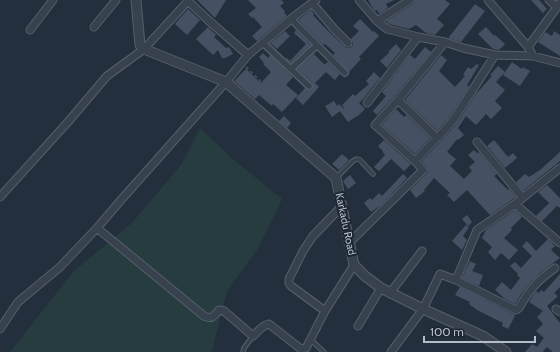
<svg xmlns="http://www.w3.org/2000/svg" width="560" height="352" font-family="Cabin,sans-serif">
  <rect width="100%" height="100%" fill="#242f3e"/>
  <path fill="#263c3f" d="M200,128L236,162L282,199L259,247L227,291L212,352H10L73,272L133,222L181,165Z"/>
  <path fill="#455162" d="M197,0H226L215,18Z
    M248,0H281L284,3L280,6L285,11L284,12L287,16L257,41L252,36L262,27L253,17L252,18L248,14L256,8Z
    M368,0H394L386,4L388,8L379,14L377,10L375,11L374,10Z
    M415,0H445L450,4L437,19L444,25L435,35L426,33L416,25L409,29L389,24L386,21L413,4Z
    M531,0H539L547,9L543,13Z
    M475,4L485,11L461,42L450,39L449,37Z
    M188,9L200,20L187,35L175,24Z
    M311,10L314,14L313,15L322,25L346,48H350L353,45V42L351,39L359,31L353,26L360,19L373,32L374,31L379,36L359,57L361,59L349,72L333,55L335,53L325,44L324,45L322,44L298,20Z
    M208,27L216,35L214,37L226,48L229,47L233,54L225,58H222L218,50L213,55L196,39Z
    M486,27L494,36L495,35L505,44L499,50L493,49L478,34Z
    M296,30L311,45L291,63L286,59L287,58L290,61L306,44L294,33Z
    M285,31L290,36L277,49L270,43Z
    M554,31L560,35V56L538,42L545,32L552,36Z
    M396,44L401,50L387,68L380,61L389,53L388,52Z
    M425,47L431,52L394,97L377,115L373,111L386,96L382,92L410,55L415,59Z
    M316,52L314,54L324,64H325L328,62L340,74L335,80L326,72L315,83L319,87L303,105L296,98L305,88L308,90H311L313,87V85L312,83L297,69Z
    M263,53L268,58L270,55L293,77L286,85L298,95L282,112L273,104L272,106L259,95L255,99L234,81L246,69L261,83L271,72L263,64L264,63L259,57Z
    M441,55L447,60L439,71L455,87L465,76L463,75L468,67L471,69L477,64L479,65L467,85L469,87L448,119L437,131L405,100Z
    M512,62L522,69L523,67L530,71L520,86L503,75Z
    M498,66L505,72L496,82L505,90L495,101L502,108L491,119L486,114L476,125L466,116L458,128L464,135L458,140L457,139L447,152L456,159L450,166L464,179L472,171L469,167L475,162L468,155L474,150L477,153L479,152L497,174L494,176L508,190L509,189L516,197L490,215L467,190L454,202L447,195L450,193L434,178L424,190L425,191L416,198L410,190L428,172L427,167L422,161L456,125L476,94L492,76L490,75Z
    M374,72L380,78L367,94L365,97L359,103L365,109L358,116H357L348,122L340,111L332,117L325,106L334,101L337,106L339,104L345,110L342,105L353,94L355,96L369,84L366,81Z
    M396,109L404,117L406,115L430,138L415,154L382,125Z
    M284,116L291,123L287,128L279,121Z
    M384,140L411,164L404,171L391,159L379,171L374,167L385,155L382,151H383L378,146Z
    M494,140L508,157L513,153L517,158L505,168L487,146Z
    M560,152V161L523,191L516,182L525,174L529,177L540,170Z
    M342,154L349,160L339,170L332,164Z
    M403,174L407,178L381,205L371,212L364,203L370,198L372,200L379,193L382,196Z
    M350,175L356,183L348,189L343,181Z
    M547,185L560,198V208L557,206L542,221L536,216L549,203L538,192Z
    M515,210L522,217L511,228L512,230L504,238L518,250L509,260L501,253L495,260L488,252L492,247L482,238L486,230Z
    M467,215L472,222L468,226L462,219Z
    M466,225L469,227L463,236L467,240L462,250L452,241Z
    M548,239L555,246L551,250L560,258L540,273L531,282L522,293L515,304L505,299L495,290L502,282L511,290L520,278L517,275L518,274L510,266L515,262L521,268L532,256L522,246L527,241L536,251Z
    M470,261L476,264L472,271L483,275L479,286L462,278Z
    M560,274V287L554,293L558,296L547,306L560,323V352H553L547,347L543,351L544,352H525L532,344L537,347L544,338L536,331L543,324L537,317L543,311L529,302L536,291L539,293L541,290L544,292Z
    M460,287L515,315L514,316H515L508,329L502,326L503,323L477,310L469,304L470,302L455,295Z"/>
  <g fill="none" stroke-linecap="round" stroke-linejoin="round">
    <g stroke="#565f6c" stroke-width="5.5">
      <path id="service" d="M337,177L353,161L357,159L360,160L373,174
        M311,340L324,352
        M243,352L244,348L253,336"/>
    </g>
    <g stroke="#565f6c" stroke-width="8">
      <path id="pedestrian" d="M291,19L345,73
        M263,43L309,86
        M291,69L317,45"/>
    </g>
    <g stroke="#565f6c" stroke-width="9">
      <path id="minor" d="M187,0L208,20L248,55
        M359,0L377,21L387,29L418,37L445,42L463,48L495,55L533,56L560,63
        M488,0L528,47L533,56
        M549,0L557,7
        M312,3L335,30L348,43
        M377,21L410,0
        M94,27L116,0
        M30,30L53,0
        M528,47L560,3
        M398,100L437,138
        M367,103L418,37
        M477,142L522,197
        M415,161L452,122L495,55
        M0,197L67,123L107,76L144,49L189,0
        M515,204L560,243
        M97,228L204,316C212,320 214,316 219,310L224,311L253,336C258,332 262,325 269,324L301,349L306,348L325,311L354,265
        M350,242L423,170L415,161L375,125L398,100L445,42
        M456,280L516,310L519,308C529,290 538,280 555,268
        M390,293L422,251
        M556,309L560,312
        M325,311L291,286L289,283V279L303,251L313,236L342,206
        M358,326L381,288
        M0,329L18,302L60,267L97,228L121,200L226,82L248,55L296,15L316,0
        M391,352L423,309L440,274L456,280L477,230L515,204L560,168"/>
    </g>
    <g stroke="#565f6c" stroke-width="11">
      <path id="tertiary" d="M136,0L140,45L144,49L226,82L336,178L354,265L365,276L381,288L423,309L483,336L506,352"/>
    </g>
    <path stroke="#44595c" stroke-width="1.5" stroke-dasharray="3 3" stroke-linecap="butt" d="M246,67L283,103"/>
    <use href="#service" stroke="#38414e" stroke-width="3.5"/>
    <use href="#pedestrian" stroke="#38414e" stroke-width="5.5"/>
    <use href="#minor" stroke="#38414e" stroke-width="7"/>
    <use href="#tertiary" stroke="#38414e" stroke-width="9"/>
  </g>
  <g text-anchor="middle" stroke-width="4" stroke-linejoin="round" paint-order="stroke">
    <g font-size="11" fill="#b4bcc9" stroke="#1d2633">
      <text transform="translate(346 224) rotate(78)" y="4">Karkadu Road</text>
    </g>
  </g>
  <path d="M424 336v6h111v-6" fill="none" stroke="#b4bcc9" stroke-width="2"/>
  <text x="430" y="336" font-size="12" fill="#b4bcc9" stroke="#1d2633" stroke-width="3" paint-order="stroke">100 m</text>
</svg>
